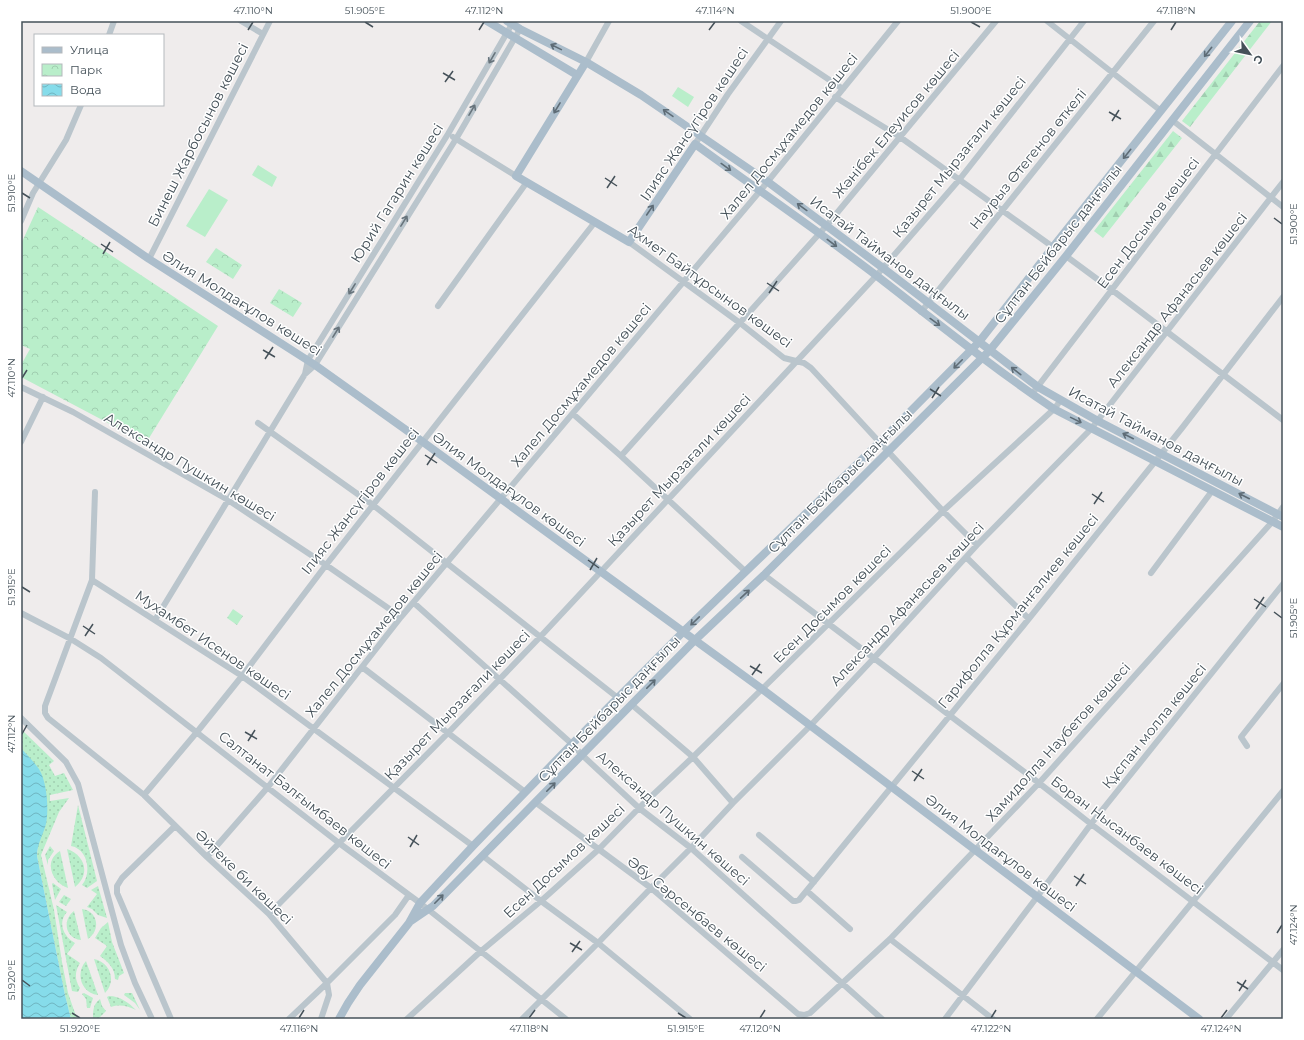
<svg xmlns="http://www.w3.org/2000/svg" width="1304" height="1040" font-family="Montserrat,sans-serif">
  <defs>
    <pattern id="grass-dots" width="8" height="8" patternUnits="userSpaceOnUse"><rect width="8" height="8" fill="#b9eeca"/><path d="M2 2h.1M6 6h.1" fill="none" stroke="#a0ceb0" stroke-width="1.8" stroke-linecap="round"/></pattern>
    <pattern id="forest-firs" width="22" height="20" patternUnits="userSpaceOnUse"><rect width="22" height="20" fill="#b9eeca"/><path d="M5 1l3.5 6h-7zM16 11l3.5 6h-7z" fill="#a0ceb0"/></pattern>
    <pattern id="park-crowns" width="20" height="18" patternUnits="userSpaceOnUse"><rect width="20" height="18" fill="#b9eeca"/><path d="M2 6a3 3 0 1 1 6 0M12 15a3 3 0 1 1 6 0" fill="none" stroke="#a0ceb0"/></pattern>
    <pattern id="water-waves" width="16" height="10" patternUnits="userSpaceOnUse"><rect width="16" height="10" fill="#86dcea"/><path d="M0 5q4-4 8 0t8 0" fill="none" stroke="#6fb5c1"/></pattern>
  </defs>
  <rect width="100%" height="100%" fill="#efecec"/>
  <path fill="url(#grass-dots)" d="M21,729L54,761L49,765L55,776L64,773L73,790L50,795V801L69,798L59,812L41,855L54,910L62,962L68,993L77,1019H71L65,995L37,856L38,843L46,823L47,804L43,780L39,770L21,748Z
    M78,805L97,881L87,888L82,885C92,873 88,849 71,846Z
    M50,846L54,851L48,860V865L45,855Z
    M67,849C85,855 91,874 75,887Z
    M60,851L68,888C52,883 43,861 60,851Z
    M53,883L61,889L55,900L52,884Z
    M98,886L107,918L98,915L92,909L87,907L97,894L91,890Z
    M64,895L71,899L66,906L59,902Z
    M56,905L67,912C57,923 64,937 75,943L67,954L80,963C75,971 74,979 80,988L78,992L72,991Z
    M82,909C98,911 101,930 88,939Z
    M74,911L81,940C65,938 62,920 74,911Z
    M108,922L112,942L124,973L119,976L118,980L115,979C115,968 108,962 100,956L107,946L95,938L101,928Z
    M94,959C110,962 117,981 105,993Z
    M86,961L98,995C81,993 75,973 86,961Z
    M84,993L93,998L90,1008H87L86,999L82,994Z
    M125,993H132L140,1010L135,1003L124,995Z
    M109,996C120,996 129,1003 136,1010C128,1006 120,1004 111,1007L107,997Z
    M100,999L102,1006L106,1011L98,1019H93C93,1011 93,1004 100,999Z"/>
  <path fill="url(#forest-firs)" d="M1260,21H1272L1190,127L1182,121Z
    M1173,131L1182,138L1103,238L1094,231Z"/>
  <path fill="url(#park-crowns)" d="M38,207L218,326L146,443L21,377V365L30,349L21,345V244Z
    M216,248L242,265L233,279L206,262Z
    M279,289L302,303L293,317L270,303Z
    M233,609L243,616L237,625L227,618Z"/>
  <path fill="#b9eeca" d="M678,87L694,97L688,107L672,96Z
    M258,165L277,177L272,187L252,175Z
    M209,189L228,200L205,237L186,226Z"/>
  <path fill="url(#water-waves)" d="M21,748C27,755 34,762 39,769C47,782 49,809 46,824C43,835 37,844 37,856L65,995L71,1019H21Z"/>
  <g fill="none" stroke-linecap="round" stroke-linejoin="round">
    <path stroke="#bac5cc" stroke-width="6" d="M241,21L263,34
      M741,21L843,89
      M1047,21L1161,111
      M109,35L114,21
      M586,62L609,21
      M835,97L900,137L1053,247
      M1172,120L1283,207
      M453,137L516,176
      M695,144L728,94L781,21
      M21,221L33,193L66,140L81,105
      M629,242L740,323L784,358L804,363L811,368L943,511L977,545
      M1066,256L1112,290L1283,420
      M149,259L270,21
      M438,306L527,182
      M921,312L1154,21
      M305,374L308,360L448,134L512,24
      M21,387L73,412L228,500L326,565L401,617
      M1032,394L1283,66
      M573,414L621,456L746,572
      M258,423L373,505L618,698
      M21,442L43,397
      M621,456L827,225L996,21
      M95,492L92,580L45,706V713L48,718L144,795L207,857L269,914L327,983L329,995L321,1019
      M967,558L1028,618
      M1151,573L1212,491
      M764,575L1039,783L1091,824L1283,970
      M92,580L242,676L473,846
      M414,603L572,744L582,755L639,808L691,848L882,1019
      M21,613L71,639L101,658L339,843L420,903L566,1019
      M155,620L305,374L315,365L456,139L520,29
      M362,667L525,792
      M631,704L693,757L733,803
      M21,718L66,762L78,784L121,945L135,983L152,1019
      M1247,746L1241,737L1283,684
      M144,795L197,732L242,676L326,565L595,222
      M535,802L651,888L798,1014L804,1015L810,1013L890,939L975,850L1039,783L1273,521L1283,507
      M759,835L814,882
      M483,856L541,901L598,943L690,1019
      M207,857L268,787L401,617L760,191L898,21
      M742,857L793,901H796L799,900L1023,626L1182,428L1283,297
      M807,891L850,929
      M269,914L448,733L541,636L876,276L959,180L1084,21
      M890,939L993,1019
      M171,1019L117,893V886L122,878L175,826
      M289,1019L327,983L395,915L409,895
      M407,1019L480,952L541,901L598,850L639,808L693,757L943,511L1054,409L1061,400
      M522,1019L598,943L651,888L691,848L733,803L810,726L874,658L977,545L1091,429L1283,182
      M945,1019L1037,897L1091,824L1283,584
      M1097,1019L1283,791
      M1226,1019L1283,950"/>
    <path stroke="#abbdcb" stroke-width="8" d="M487,21L577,75
      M507,21L520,29L586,62L641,95L768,182L883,268L1038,387L1098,421L1283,517
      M586,62L516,176L629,242L695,144C755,188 817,230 877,276C935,321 993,368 1054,409L1283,527
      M21,171L149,259L315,365L423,442L762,689L1199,1019
      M411,921L433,906L694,641L764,575L990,350L1066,256L1250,21
      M339,1019L348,1003L360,985L409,923L420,903L473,846L572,744L683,632L879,443L979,342L1053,247L1232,21"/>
  </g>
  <defs><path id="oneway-shaft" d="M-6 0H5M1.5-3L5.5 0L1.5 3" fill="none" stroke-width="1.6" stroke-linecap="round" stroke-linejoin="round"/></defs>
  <g stroke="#5e6c76">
    <use href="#oneway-shaft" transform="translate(556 47) rotate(-154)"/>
    <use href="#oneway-shaft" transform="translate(1208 52) rotate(128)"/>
    <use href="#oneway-shaft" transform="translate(557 108) rotate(121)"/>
    <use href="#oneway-shaft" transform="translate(668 113) rotate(-145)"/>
    <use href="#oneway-shaft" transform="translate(1127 154) rotate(129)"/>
    <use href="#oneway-shaft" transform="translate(726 167) rotate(36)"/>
    <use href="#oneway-shaft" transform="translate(802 207) rotate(-144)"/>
    <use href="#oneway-shaft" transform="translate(650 210) rotate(-56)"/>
    <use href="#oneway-shaft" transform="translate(832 243) rotate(37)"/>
    <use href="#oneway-shaft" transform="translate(935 322) rotate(36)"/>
    <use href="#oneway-shaft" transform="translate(958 364) rotate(135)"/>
    <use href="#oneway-shaft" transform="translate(1016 371) rotate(-142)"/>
    <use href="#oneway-shaft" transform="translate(1076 420) rotate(26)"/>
    <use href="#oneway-shaft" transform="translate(1128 436) rotate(-153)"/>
    <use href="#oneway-shaft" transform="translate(1244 496) rotate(-153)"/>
    <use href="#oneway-shaft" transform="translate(745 594) rotate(-43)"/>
    <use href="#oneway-shaft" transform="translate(695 621) rotate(136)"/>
    <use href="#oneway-shaft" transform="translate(651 684) rotate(-45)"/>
    <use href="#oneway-shaft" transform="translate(551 787) rotate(-45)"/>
    <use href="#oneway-shaft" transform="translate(439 899) rotate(-45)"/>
  </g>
  <g stroke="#68747c">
    <use href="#oneway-shaft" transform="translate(492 58) rotate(120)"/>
    <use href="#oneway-shaft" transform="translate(472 110) rotate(-60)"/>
    <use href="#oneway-shaft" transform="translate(404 221) rotate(-58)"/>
    <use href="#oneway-shaft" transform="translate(352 289) rotate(122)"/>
    <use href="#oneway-shaft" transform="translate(336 332) rotate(-58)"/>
  </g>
  <path fill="none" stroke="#455159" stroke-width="1.5" d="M365,22L373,27M971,22L980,27M248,30L253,22M479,30L484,22M709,30L715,22M1171,30L1176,22M443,73L455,80M445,82L453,71M1109,112L1121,119M1112,121L1119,110M605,178L617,186M607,188L615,176M22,193L30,198M1274,218L1282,224M101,244L113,252M103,254L110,242M767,283L779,291M769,293L777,281M263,350L275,357M265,359L273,347M22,378L27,370M930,389L941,396M932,398L939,387M425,455L437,463M427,465L435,453M1092,494L1104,502M1094,504L1102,492M588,560L599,568M590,570L597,558M22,587L30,592M1254,599L1266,607M1256,609L1264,597M1274,612L1282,618M83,626L95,634M85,636L93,624M750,666L762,673M752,675L760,664M245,732L257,739M22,734L27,725M248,741L255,730M912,771L924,779M914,781L922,769M408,837L419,845M410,847L417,835M1074,876L1086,884M1076,886L1084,874M1277,933L1282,925M570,943L582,950M572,952L580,941M22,980L30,986M1237,982L1248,989M1239,991L1246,980M72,1013L80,1018M678,1013L686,1018M299,1018L304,1010M529,1018L535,1010M760,1018L765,1010M991,1018L996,1010M1221,1018L1227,1010"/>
  <g text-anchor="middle" stroke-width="3" stroke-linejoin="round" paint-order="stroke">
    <g font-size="14" fill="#455159" stroke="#fff">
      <text transform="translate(694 124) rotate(-56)" y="5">Ілияс Жансүгіров көшесі</text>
      <text transform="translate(896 124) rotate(-50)" y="5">Жәнібек Елеуисов көшесі</text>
      <text transform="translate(198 135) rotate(-63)" y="5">Бинеш Жарбосынов көшесі</text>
      <text transform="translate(789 136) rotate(-51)" y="5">Халел Досмұхамедов көшесі</text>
      <text transform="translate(959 157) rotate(-51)" y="5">Қазырет Мырзағали көшесі</text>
      <text transform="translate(1028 159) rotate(-51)" y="5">Наурыз Өтегенов өткелі</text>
      <text transform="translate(397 193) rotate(-58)" y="5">Юрий Гагарин көшесі</text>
      <text transform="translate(1148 223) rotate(-53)" y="5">Есен Досымов көшесі</text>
      <text transform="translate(1058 244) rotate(-52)" y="5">Сұлтан Бейбарыс даңғылы</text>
      <text transform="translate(890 258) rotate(37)" y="5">Исатай Тайманов даңғылы</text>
      <text transform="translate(710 286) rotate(36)" y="5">Ахмет Байтұрсынов көшесі</text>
      <text transform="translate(1177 300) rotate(-52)" y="5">Александр Афанасьев көшесі</text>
      <text transform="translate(242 303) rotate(32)" y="5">Әлия Молдағұлов көшесі</text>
      <text transform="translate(581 385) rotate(-50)" y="5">Халел Досмұхамедов көшесі</text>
      <text transform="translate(1156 436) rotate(28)" y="5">Исатай Тайманов даңғылы</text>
      <text transform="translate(190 467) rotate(31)" y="5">Александр Пушкин көшесі</text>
      <text transform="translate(679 470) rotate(-47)" y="5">Қазырет Мырзағали көшесі</text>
      <text transform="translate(840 481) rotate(-45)" y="5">Сұлтан Бейбарыс даңғылы</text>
      <text transform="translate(509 489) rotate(36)" y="5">Әлия Молдағұлов көшесі</text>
      <text transform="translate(360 501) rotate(-52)" y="5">Ілияс Жансүгіров көшесі</text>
      <text transform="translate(832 604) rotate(-45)" y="5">Есен Досымов көшесі</text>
      <text transform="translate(907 604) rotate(-47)" y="5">Александр Афанасьев көшесі</text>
      <text transform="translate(1018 611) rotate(-51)" y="5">Гарифолла Құрманғалиев көшесі</text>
      <text transform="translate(374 634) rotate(-51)" y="5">Халел Досмұхамедов көшесі</text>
      <text transform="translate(213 645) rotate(34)" y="5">Мухамбет Исенов көшесі</text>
      <text transform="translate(457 705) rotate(-46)" y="5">Қазырет Мырзағали көшесі</text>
      <text transform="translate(609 709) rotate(-46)" y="5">Сұлтан Бейбарыс даңғылы</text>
      <text transform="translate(1154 726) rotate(-51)" y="5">Құспан молла көшесі</text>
      <text transform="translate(1058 742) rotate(-48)" y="5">Хамидолла Наубетов көшесі</text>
      <text transform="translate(305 800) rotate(38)" y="5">Салтанат Балғымбаев көшесі</text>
      <text transform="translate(673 818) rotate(41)" y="5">Александр Пушкин көшесі</text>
      <text transform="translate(1127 835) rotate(37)" y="5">Боран Нысанбаев көшесі</text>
      <text transform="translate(1001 853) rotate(37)" y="5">Әлия Молдағұлов көшесі</text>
      <text transform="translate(564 861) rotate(-43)" y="5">Есен Досымов көшесі</text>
      <text transform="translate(244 877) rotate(44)" y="5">Әйтеке би көшесі</text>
      <text transform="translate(697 914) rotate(39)" y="5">Әбу Сәрсенбаев көшесі</text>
    </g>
  </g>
  <rect width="1304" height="1040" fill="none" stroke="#ffffff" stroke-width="44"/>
  <rect x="34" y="34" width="130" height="72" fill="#ffffff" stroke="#b5b9bd"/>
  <rect x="42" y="47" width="20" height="6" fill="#abbdcb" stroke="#b5b9bd"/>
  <text x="70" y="54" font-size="12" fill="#455159">Улица</text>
  <rect x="42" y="64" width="20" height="12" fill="url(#park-crowns)" stroke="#b5b9bd"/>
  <text x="70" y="74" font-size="12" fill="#455159">Парк</text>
  <rect x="42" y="84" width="20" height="12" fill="url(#water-waves)" stroke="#b5b9bd"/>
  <text x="70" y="94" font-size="12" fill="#455159">Вода</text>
  <g transform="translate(1250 54) rotate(123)" stroke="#ffffff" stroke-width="3" paint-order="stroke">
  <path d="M0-3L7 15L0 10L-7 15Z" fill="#455159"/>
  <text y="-6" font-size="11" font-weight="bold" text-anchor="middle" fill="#455159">С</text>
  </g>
  <rect x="22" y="22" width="1260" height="996" fill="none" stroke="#455159" stroke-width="1.5"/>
  <g font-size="10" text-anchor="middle" fill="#455159">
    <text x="253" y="14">47.110°N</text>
    <text x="365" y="14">51.905°E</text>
    <text x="484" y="14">47.112°N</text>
    <text x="715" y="14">47.114°N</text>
    <text x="971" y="14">51.900°E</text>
    <text x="1176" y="14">47.118°N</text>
    <text transform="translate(11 193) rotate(-90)" y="4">51.910°E</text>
    <text transform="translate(1293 224) rotate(-90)" y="4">51.900°E</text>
    <text transform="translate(11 378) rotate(-90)" y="4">47.110°N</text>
    <text transform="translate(11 587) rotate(-90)" y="4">51.915°E</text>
    <text transform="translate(1293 618) rotate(-90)" y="4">51.905°E</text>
    <text transform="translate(11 734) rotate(-90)" y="4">47.112°N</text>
    <text transform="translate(1293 925) rotate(-90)" y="4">47.124°N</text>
    <text transform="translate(11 980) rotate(-90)" y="4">51.920°E</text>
    <text x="80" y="1032">51.920°E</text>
    <text x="299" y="1032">47.116°N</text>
    <text x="529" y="1032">47.118°N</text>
    <text x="686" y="1032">51.915°E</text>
    <text x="760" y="1032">47.120°N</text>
    <text x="991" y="1032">47.122°N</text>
    <text x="1221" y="1032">47.124°N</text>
  </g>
</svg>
